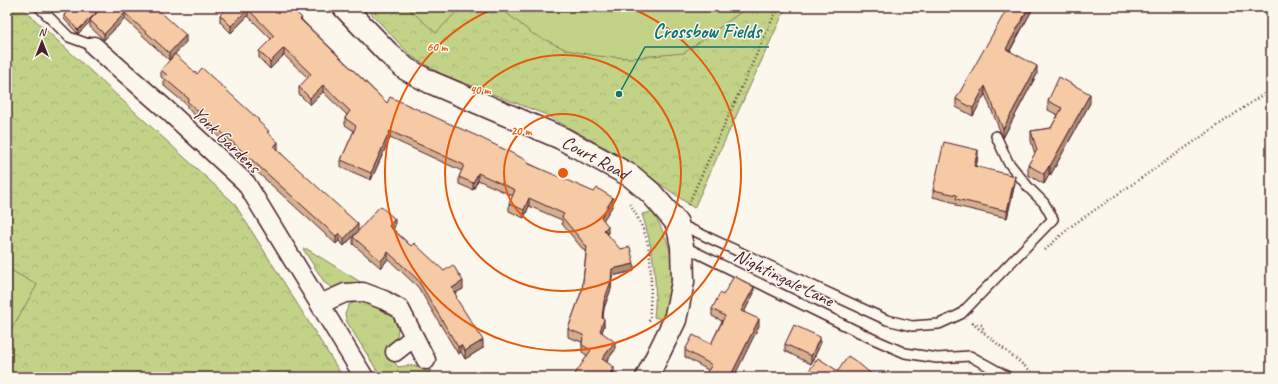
<svg xmlns="http://www.w3.org/2000/svg" width="1278" height="384" font-family="Caveat,sans-serif">
  <defs>
    <pattern id="grass-tufts" width="24" height="20" patternUnits="userSpaceOnUse"><rect width="24" height="20" fill="#c2d388"/><path d="M3 7l-1-3M5 7V3M7 7l1-3M15 17l-1-3M17 17v-4M19 17l1-3" fill="none" stroke="#a8b576"/></pattern>
    <pattern id="park-crowns" width="20" height="18" patternUnits="userSpaceOnUse"><rect width="20" height="18" fill="#c2d388"/><path d="M2 6a3 3 0 1 1 6 0M12 15a3 3 0 1 1 6 0" fill="none" stroke="#a8b576"/></pattern>
  </defs>
  <rect width="100%" height="100%" fill="#fbf7ec"/>
  <filter id="ink" filterUnits="userSpaceOnUse"><feTurbulence type="fractalNoise" baseFrequency=".025" numOctaves="2"/><feDisplacementMap in="SourceGraphic" scale="8" xChannelSelector="R" yChannelSelector="G"/><feConvolveMatrix kernelMatrix="1 2 1 2 8 2 1 2 1" color-interpolation-filters="sRGB"/></filter>
  <g filter="url(#ink)">
    <path fill="url(#grass-tufts)" stroke="#86795a" d="M652,212C666,233 676,260 673,286C671,298 666,308 662,319L654,317C658,281 653,248 642,214Z
      M303,249H307L362,283L345,284L332,288L325,283Z
      M358,300L377,304L393,316L398,329L396,342L388,353L398,367C411,365 419,364 431,371L422,377H381L347,322L345,314L349,305Z"/>
    <path fill="url(#park-crowns)" stroke="#86795a" d="M7,7H21L234,203L343,377H7Z
      M365,7H786L694,208L622,157L544,114L441,74L411,56Z"/>
    <path fill="#c2d388" stroke="#86795a" d="M407,7H461L436,33Z
      M499,7H748L684,53L631,58L597,56L567,50L533,34Z
      M7,268L37,285L7,337Z"/>
    <g fill="none" stroke-linecap="round" stroke-linejoin="round">
      <g stroke="#4a1f2b" stroke-width="12">
        <path id="service" d="M39,7L69,37L94,46
          M679,224L887,320L912,326L939,324L961,314L1053,219L1044,203L1029,188L1008,162L996,136
          M683,246L871,338L905,353L937,358L970,356L1008,377"/>
      </g>
      <g stroke="#4a1f2b" stroke-width="21">
        <path id="minor" d="M94,46L167,110L246,183L364,377
          M320,304L345,293L363,292L384,300L400,309L426,360
          M395,352L414,337"/>
      </g>
      <g stroke="#4a1f2b" stroke-width="25">
        <g id="tertiary">
          <path id="s1" d="M344,7L388,53L406,69L430,82L561,138L631,176L651,193L677,223L682,246L683,282L675,320L647,377"/>
        </g>
      </g>
      <path stroke="#4a1f2b" stroke-width="2.5" stroke-dasharray="1 3" stroke-linecap="butt" d="M630,204C636,214 642,225 646,237C653,258 651,299 649,322
        M688,205L778,7
        M1045,250L1070,227L1271,89
        M972,323L1038,377
        M973,323L982,325L984,332"/>
      <use href="#service" stroke="#fbf7ec" stroke-width="9"/>
      <use href="#minor" stroke="#fbf7ec" stroke-width="18"/>
      <use href="#tertiary" stroke="#fbf7ec" stroke-width="22"/>
    </g>
    <path fill="#d4ae8f" stroke="#4a1f2b" d="M155,7L186,42L169,60L125,19L104,40L90,27V22L78,34L64,19V15H96Z
      M228,7H291L302,20L387,103L528,163L613,205L603,220L608,233L607,234L634,271L612,276L611,289L604,308L603,318L604,326L602,332L615,350L606,362L614,374L582,352V342L568,337V329L582,290L586,253L562,224V220L529,206L524,218L509,211V204L513,196L478,180L473,190L459,184V177L462,171L390,138L371,180L341,167V160L354,131L345,125V118L347,115L323,92L310,105L299,94V87L308,78L284,55L270,69L259,58V51L271,39L248,16L231,33L220,22V15Z
      M1031,7V12L1010,51L1037,74L1003,138L985,94L973,116L956,107V99Z
      M161,70L197,74L259,123L269,134L278,149V150L358,231L395,226L393,229L411,246L463,289L455,293L457,300L483,348L465,359L461,352L458,354L418,287L388,259L381,268L353,244V237L357,232L344,246L339,241L336,244L187,108V105L164,86V80L161,77Z
      M1048,101L1090,103L1050,176L1049,175L1044,184L1028,175V165L1035,154L1031,141V131L1051,128L1058,115L1048,110Z
      M978,157L976,167L1015,183L1007,218L956,206V203L933,197V190Z
      M754,293L744,312L759,326L708,370L685,357V350L711,344L722,321L712,316V309Z
      M785,344L820,345L811,364L785,351Z"/>
    <path fill="#ad8d74" stroke="#4a1f2b" d="M1029,7H1031V12L1006,57V49Z
      M248,9V16L231,33V26Z
      M96,13V17L90,20V22L78,34V30Z
      M125,13V19L104,40V34Z
      M186,35V42L169,60V53Z
      M284,48V55L270,69V62Z
      M1037,66V74L1003,138V129Z
      M323,85V92L310,105V98Z
      M985,86V94L973,116V108Z
      M1090,94V103L1050,176V166Z
      M390,131V138L371,180V173Z
      M278,142V149L274,154V147Z
      M978,150V157L974,174V166Z
      M1049,166V175L1044,184V174Z
      M478,173V180L473,190V183Z
      M1015,176V183L1007,218V211Z
      M529,198V206L524,218V210Z
      M613,198V205L601,224V217Z
      M395,219V226L389,233V226Z
      M358,224V231L344,246V239Z
      M608,226V233L604,237V230Z
      M339,233V241L336,244V236Z
      M388,252V259L381,268V261Z
      M634,264V271L612,276L611,289L604,308L602,324L604,319V326L600,338V331L602,318L604,301L612,269Z
      M463,281V289L452,295V288Z
      M754,287V293L741,318V311Z
      M759,319V326L734,377L732,373Z
      M820,337V345L811,364V356Z
      M483,340V348L465,359V351Z
      M615,342V350L602,366V359Z
      M461,345V352L458,354V347Z
      M614,367V374L613,377H608Z"/>
    <path fill="#f7caa6" stroke="#4a1f2b" d="M72,7H91L96,13L78,30L64,15Z
      M103,7H155L186,35L169,53L125,13L104,34L90,20Z
      M228,7H291L302,18L300,19L387,103L390,97L477,136L528,161L527,163L594,192L597,188L613,198L601,217L608,226L604,230L620,249L630,247L634,264L612,269L611,281L604,301L602,318L604,319L600,331L615,342L602,359L614,367L608,377H573L591,350L582,345L583,335L568,329L582,290L587,247L562,217L564,214L529,198L524,210L509,204L515,190L478,173L473,183L459,177L464,165L390,131L371,173L341,160L356,126L345,118L350,111L323,85L310,98L299,87L311,74L284,48L270,62L259,51L274,36L248,9L231,26L220,15Z
      M1008,7H1029L1006,49L1037,66L1003,129L985,86L973,108L956,99Z
      M175,54L197,74L202,68L259,120L258,121L269,131L267,132L278,142L274,147L358,224L344,239L339,233L336,236L187,101L189,99L164,78L167,75L161,70Z
      M1059,77L1090,94L1050,166H1049L1044,174L1028,165L1037,150L1031,131L1051,128L1062,108L1048,101Z
      M944,142L978,150L974,166L1015,176L1007,211L956,199L957,195L933,190Z
      M380,206L395,219L389,226L411,246L414,243L444,271L453,265L463,281L452,288L457,297L456,298L483,340L465,351L461,345L458,347L418,280L388,252L381,261L353,237Z
      M734,276L754,287L741,311L759,319L732,373L738,377H703L712,365L685,350L693,335L711,344L725,316L712,309L720,293L723,295Z
      M794,325L820,337L811,356L785,344Z
      M848,356L857,362L875,377H811L807,374L818,358L838,371Z
      M429,374L431,377H424Z"/>
  </g>
  <g fill="none" stroke="#e8590c" stroke-width="2">
    <circle cx="563" cy="173" r="59"/>
    <circle cx="563" cy="173" r="118"/>
    <path d="M628 7A178 178 0 1 1 498 7"/>
  </g>
  <g text-anchor="middle" stroke-width="3" stroke-linejoin="round" paint-order="stroke">
    <g font-size="19" fill="#4a1f2b" stroke="#fbf7ec">
      <text transform="translate(227 139) rotate(44)" y="7">York Gardens</text>
      <text dy="7" stroke="none"><textPath href="#s1" startOffset="297">Court Road</textPath></text>
      <text transform="translate(784 277) rotate(26)" y="7">Nightingale Lane</text>
    </g>
  </g>
  <circle cx="563" cy="173" r="6" fill="#e8590c" stroke="#fbf7ec" stroke-width="2"/>
  <g font-size="12" text-anchor="middle" font-weight="bold" fill="#e8590c" stroke="#fbf7ec" stroke-width="3" stroke-linejoin="round" paint-order="stroke">
    <text x="437" y="51">60 m</text>
    <text x="480" y="94">40 m</text>
    <text x="521" y="135">20 m</text>
  </g>
  <path fill="none" stroke="#0f766e" stroke-width="1.5" d="M619 94L645 47H769"/>
  <circle fill="#0f766e" stroke="#fbf7ec" stroke-width="1.5" cx="619" cy="94" r="4"/>
  <g font-size="20" text-anchor="middle" font-weight="bold" fill="#0f766e" stroke="#fbf7ec" stroke-width="3" stroke-linejoin="round" paint-order="stroke">
    <text x="707" y="38">Crossbow Fields</text>
  </g>
  <rect width="1278" height="384" fill="none" stroke="#fbf7ec" stroke-width="24"/>
  <rect x="12" y="12" width="1254" height="360" fill="none" stroke="#4a1f2b" stroke-width="1.5" filter="url(#ink)"/>
  <g transform="translate(42 42)" stroke="#fbf7ec" stroke-width="3" paint-order="stroke">
  <path d="M0-3L7 15L0 10L-7 15Z" fill="#4a1f2b"/>
  <text y="-6" font-size="11" font-weight="bold" text-anchor="middle" fill="#4a1f2b">N</text>
  </g>
</svg>
